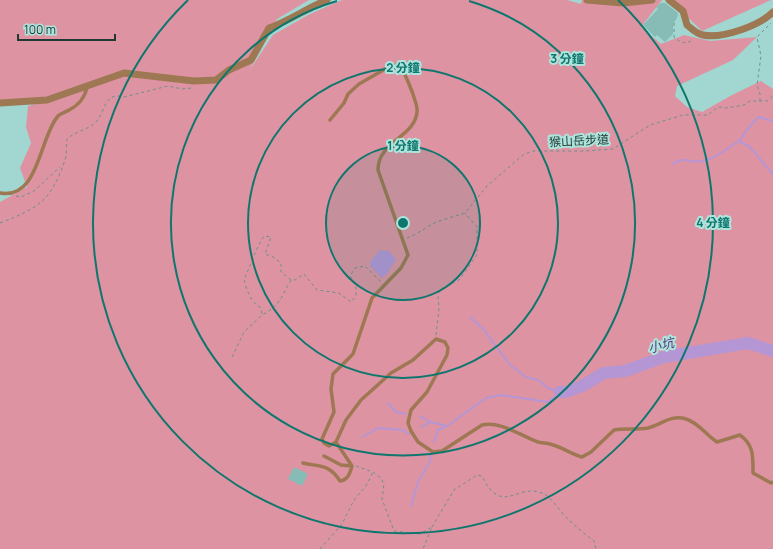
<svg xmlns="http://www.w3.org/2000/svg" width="773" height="549" font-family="Manrope,'Noto Sans TC',sans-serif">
  <rect width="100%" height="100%" fill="#a1d7d0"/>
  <path fill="#de93a2" d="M0,0H309L277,19L249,71L273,35L310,14L342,0H567L581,4L582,0H662L641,27L661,44L684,35L710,41L757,37L733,60L677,86L675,96L687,107L702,112L732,95L761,81L773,89V549H0V202L27,187L20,168L31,143L26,127L28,106L42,102L0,105Z
    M670,0H771L702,31Z"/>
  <path fill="#b596d5" d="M380,250L389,251L396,259L387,274L382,278L370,266V262Z"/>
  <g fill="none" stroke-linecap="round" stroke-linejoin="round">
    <path stroke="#b596d5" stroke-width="2" d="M739,141C744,135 753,120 759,117L773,121
      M673,164C685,155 690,164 703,161C715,159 728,148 739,141L750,147L773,174
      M470,317L484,330L510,365L526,377L538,380L548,388L560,392
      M388,403L396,412L406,414
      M420,416L430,422L447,426L486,398L501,395L548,402L560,392
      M421,427L430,422
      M362,437L378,428L403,430L409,434
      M434,442L438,430L445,427
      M411,506L418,482L430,461L431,453"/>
    <path stroke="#b596d5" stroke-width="12" d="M560,392H566L582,386L604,373L625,371L664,357L748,343L773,351"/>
  </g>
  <path fill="#86bcb5" d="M661,3H665L678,13L677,18L673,24V34L665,42L657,35L655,37L643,25L658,9L656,7Z
    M294,467L308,474L302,486L288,479Z"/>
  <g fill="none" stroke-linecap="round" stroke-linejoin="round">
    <path stroke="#69918c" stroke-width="1" stroke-dasharray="3 3" stroke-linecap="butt" d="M674,23V37C682,44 684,44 694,40
      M760,101V94L757,85L761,56L757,37L771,23
      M16,196L21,197L34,191L60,167
      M0,223C39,208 51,201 65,160C67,154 66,145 67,139C76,131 87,130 95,123C106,113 103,91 124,97L168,86L182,89L192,88
      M407,238L414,235L436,222L465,213L487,186L523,155L532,151H585L613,149L650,125L683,115H708L718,107L727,108L744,105L750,101H767L773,96
      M291,280C280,298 282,304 262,315L261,308C251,303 246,289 244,279C251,265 255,250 264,236L271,237L265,254L273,257L281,263V272L291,280H295L304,274L317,290L339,293L351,302L356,296V284L350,276L355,268L365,266L381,282
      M436,335L439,309L438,295L439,290L459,280L477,255V227L465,213
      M232,357L244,332L262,315
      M356,466L373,472L381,478L384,484L382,499L394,531L420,534L432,527L423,549
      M432,527L454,490L477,475L482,476C502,517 516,483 542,493C551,496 560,512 568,519C576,527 585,534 594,541L596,549
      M320,549L342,524L354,500L366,486L373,472"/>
    <path stroke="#9e7853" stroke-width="3.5" d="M330,120L344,103L348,94L359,84L392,65L400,66C406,75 409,84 413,94C414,99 418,106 417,112C415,137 378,141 378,170L408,255L401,268L372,298L353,354L333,374L331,389L334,412L322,439L324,443L329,446L336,442L346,420L361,400L391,373L413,360L436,339L445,342L448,348L447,355L427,392L411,410L408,423L411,431L418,442L433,452L442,451L482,425C501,421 521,436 538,442C542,443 547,443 550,444C562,447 571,454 582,457L591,452L614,430C625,428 637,430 648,428C661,425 671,414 686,419C699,423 706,435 717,442L740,435C754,445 753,457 753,473L771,483L773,482
      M0,193C39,200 39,138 58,116C61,113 66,112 69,110C79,105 85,97 87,87
      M324,456L341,465L352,466
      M303,463C321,467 329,464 340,481C348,480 350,473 352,466L336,442"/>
    <path stroke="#9e7853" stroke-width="7" d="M587,0L623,3L652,0
      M669,0L683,11L687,25C692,29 696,34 703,35C722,39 759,26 773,12
      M0,103L47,100L124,73L194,81L216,80L229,70L251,60L269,28C289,21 307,8 327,0"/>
  </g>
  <circle cx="403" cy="223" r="77" fill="#0f766e" fill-opacity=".12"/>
  <g fill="none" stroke="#0f766e" stroke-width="2">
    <circle cx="403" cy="223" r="77"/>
    <circle cx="403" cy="223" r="155"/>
    <path d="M469 1A232 232 0 1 1 337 1"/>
    <path d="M618 0A310 310 0 1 1 188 0"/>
  </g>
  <g text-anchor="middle" stroke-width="4" stroke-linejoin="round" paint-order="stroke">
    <g font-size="12" fill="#203734" stroke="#ade5dd">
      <text transform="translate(579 141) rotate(-3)" y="4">猴山岳步道</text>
    </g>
    <g font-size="13" font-style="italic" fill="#59317c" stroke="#ade5dd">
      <text transform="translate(661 345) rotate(-14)" y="5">小坑</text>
    </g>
  </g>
  <circle cx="403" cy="223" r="6" fill="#0f766e" stroke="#ade5dd" stroke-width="2"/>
  <g font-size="12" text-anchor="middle" font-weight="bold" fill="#0f766e" stroke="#ade5dd" stroke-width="4" stroke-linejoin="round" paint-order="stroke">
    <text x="567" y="63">3 分鐘</text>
    <text x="403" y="72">2 分鐘</text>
    <text x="403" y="150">1 分鐘</text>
    <text x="713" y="227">4 分鐘</text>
  </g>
  <path d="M18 34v6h97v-6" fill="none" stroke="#203734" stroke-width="2"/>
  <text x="24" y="34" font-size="12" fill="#203734" stroke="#ade5dd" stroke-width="3" paint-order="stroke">100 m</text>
</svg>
